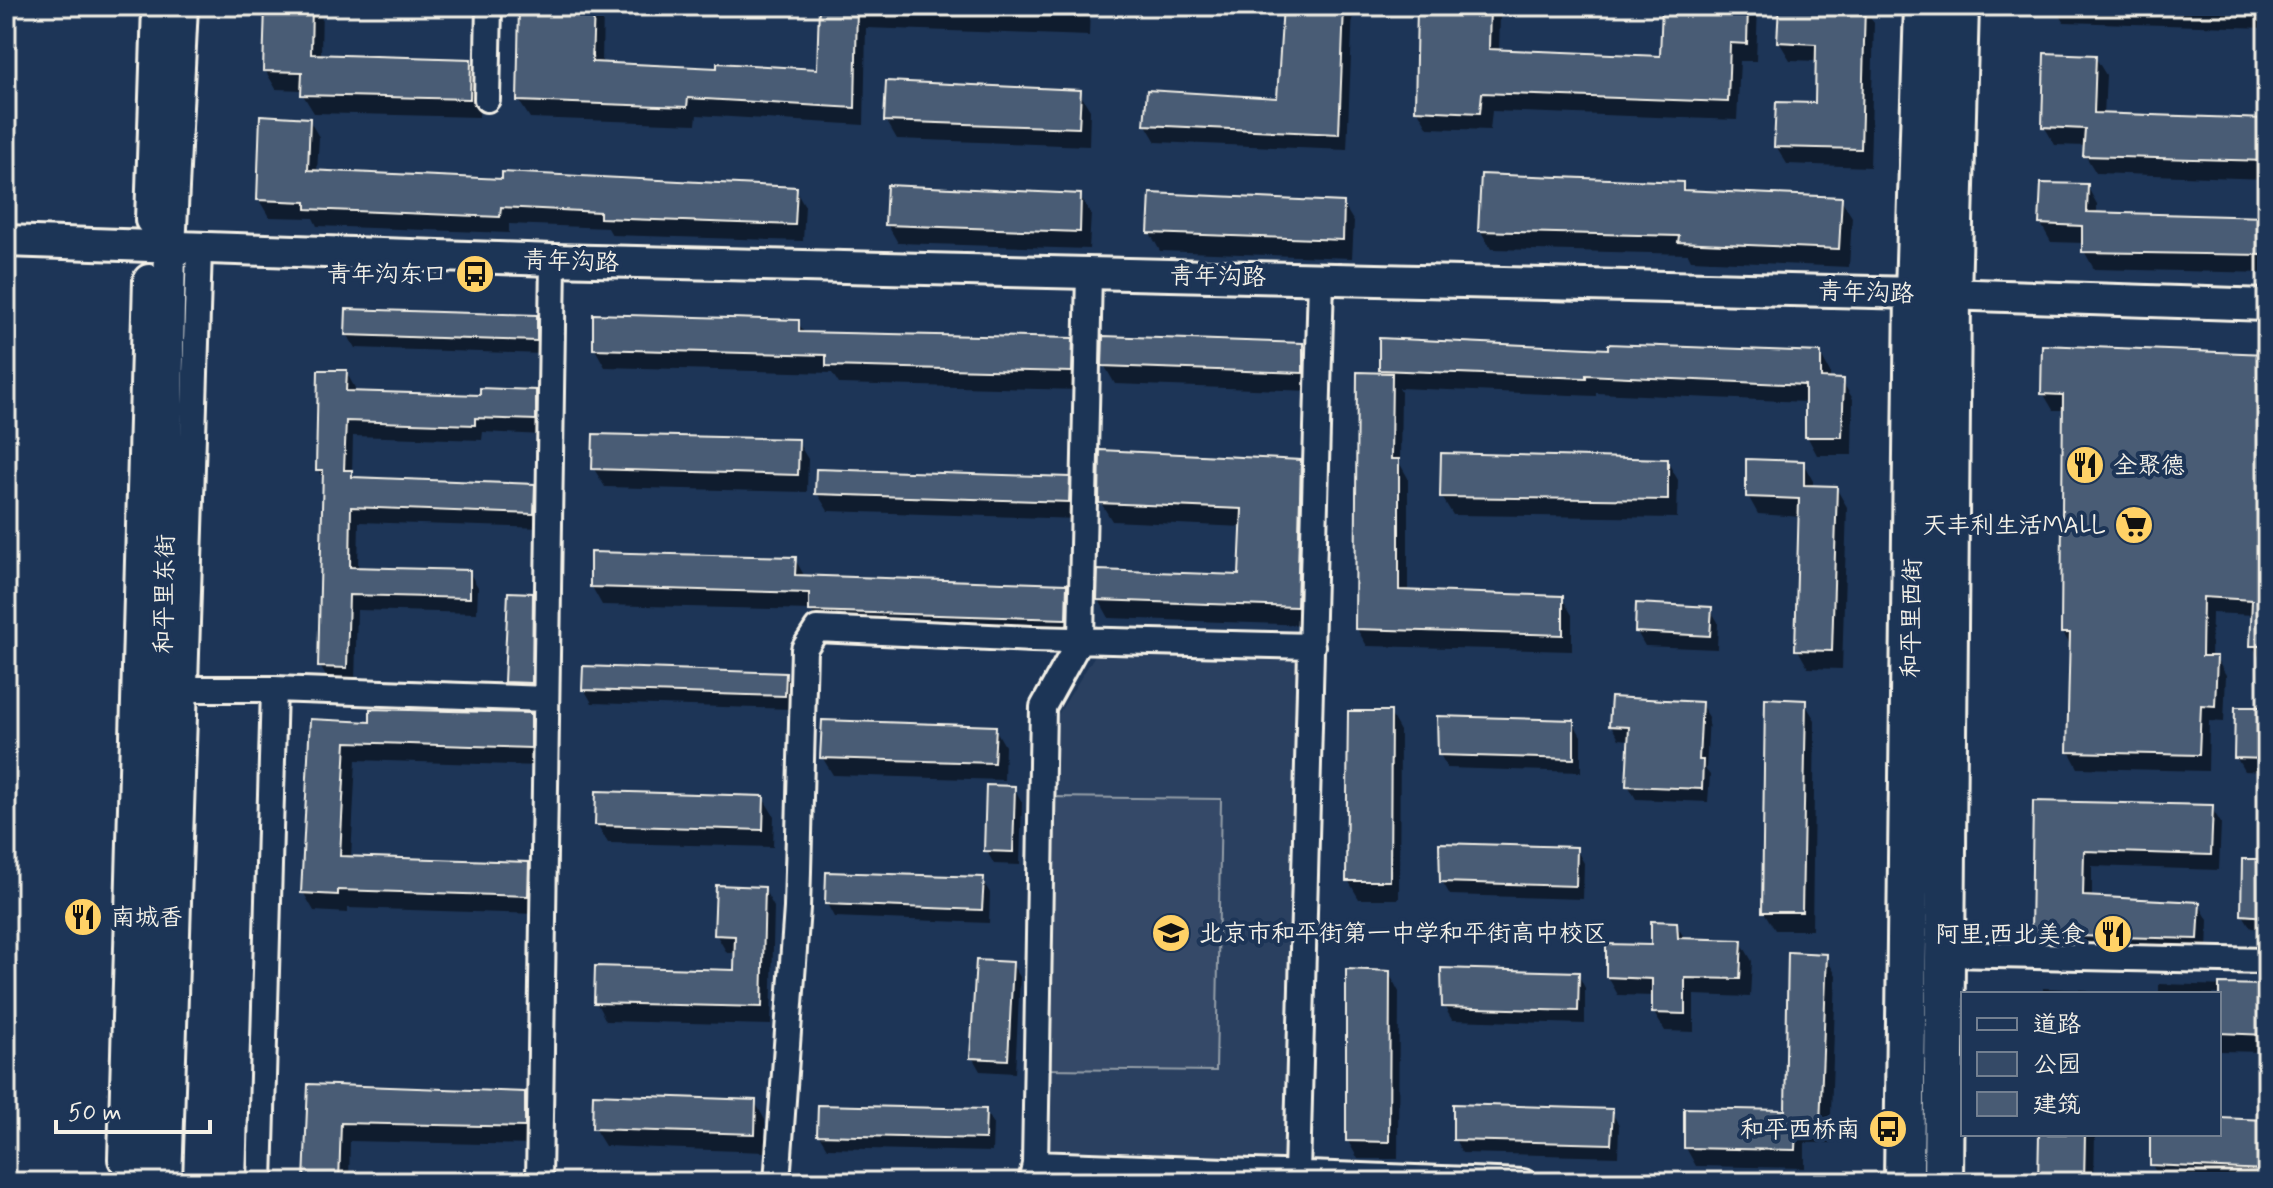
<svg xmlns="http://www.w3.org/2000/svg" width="2273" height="1188" font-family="Mynerve,'LXGW WenKai TC',sans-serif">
  <rect width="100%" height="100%" fill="#1d3557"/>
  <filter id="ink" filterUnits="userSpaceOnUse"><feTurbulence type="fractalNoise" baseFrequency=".0125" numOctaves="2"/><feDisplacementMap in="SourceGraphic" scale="16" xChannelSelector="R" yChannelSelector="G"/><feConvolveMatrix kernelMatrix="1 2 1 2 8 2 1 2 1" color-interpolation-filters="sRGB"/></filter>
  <g filter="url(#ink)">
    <path fill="#2a4060" d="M1097,652L1302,660L1288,1159L1044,1150L1052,724Z"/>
    <path fill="#354a67" stroke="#949ea8" stroke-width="2" d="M1050,797L1221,799L1216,1071L1046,1069Z"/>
    <path fill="#0007" d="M267,6H322L321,56L470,61L481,79L479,117L314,113L303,95V90L276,89L265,70Z
      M419,6H485V8Z
      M521,6H603L602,65L819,72L821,6H1090L1089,36L866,28L864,125L697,115L696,124L530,118L519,101Z
      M644,6H711L710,8Z
      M1285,6H1352L1353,8L1347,150L1156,142L1146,125L1279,101Z
      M1419,6H1495L1500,14L1499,52L1662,58L1664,6H1758L1756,61H1740L1737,120L1492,111L1490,130L1428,128L1417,109Z
      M1781,6H1864L1874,23L1870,167L1787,164L1776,146L1817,105L1818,61L1790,60L1779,42Z
      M2055,6H2267V28L2064,22Z
      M2095,57L2106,75L2104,116L2267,121V179L2096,173L2085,155L2086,146L2055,145L2044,126Z
      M1079,92L1090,110L1089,146L897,139L886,120Z
      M309,120L319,137L317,172L795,189L805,206L803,241L612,235L608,228L509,224V233L317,226L313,218L269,217L259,200Z
      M1682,184L1687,192L1841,199L1852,217L1849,267L1691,260L1688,254L1491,249L1480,230Z
      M2087,186L2097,204V214L2267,219V273L2094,269L2084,251V243L2051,242L2041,224Z
      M1080,196L1091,214L1089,249L898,243L887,224Z
      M1343,204L1354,222L1352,258L1160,251L1150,233Z
      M536,317L544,331V354L355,348L347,334Z
      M798,322L805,334L1071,340L1082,359L1081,390L839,384L832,373L605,367L595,349Z
      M1302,345L1313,364L1312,391L1115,384L1104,365Z
      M1610,351L1820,354L1830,372V380L1842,381L1853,399L1852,455H1817L1807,436V402L1596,393V396L1399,388L1401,392L1400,464L1408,478V593L1562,598L1572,615V651L1367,646L1357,629L1383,375L1381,370Z
      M2267,356V662H2262L2252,645L2254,615L2212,613L2211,658H2216L2226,675L2224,722L2209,721L2208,771L2078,768L2069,751L2072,648L2063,633L2065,410H2053L2043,393Z
      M346,372L355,388L354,393L482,397L535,392L544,407L543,435L483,432L482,440L353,436L352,474L355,479L533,486L542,501V528L359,522L358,569L469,572L478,587L477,613L357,610L355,682H329L320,666L324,481L318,470Z
      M797,441L808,459L807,492L605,487L594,469Z
      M1667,461L1678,480L1677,518L1453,515L1442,497Z
      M1300,462L1311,480L1307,625L1109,618L1099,600L1241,577L1243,527L1112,521L1101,503Z
      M1803,463L1813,481V487L1836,488L1847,507L1842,669L1808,668L1798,650L1801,517L1758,514L1748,496Z
      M1068,479L1079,498L1078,519L828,511L817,493Z
      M795,559L805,577L1066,585L1077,604L1075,637L821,628L811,610L602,605L592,587Z
      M532,595L540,609L538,696H514L506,682Z
      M1710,609L1718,622L1717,649L1645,646L1637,632Z
      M785,675L793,688L792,709L592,703L584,689Z
      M1804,702L1815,720L1812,930H1775L1764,912Z
      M1701,704L1709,717L1706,770L1710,775L1708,802L1636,799L1628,785L1630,740L1619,739L1611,726Z
      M2267,709V772L2244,771L2236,757Z
      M1390,713L1400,731L1399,899H1359L1348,880Z
      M530,715L541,734L540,766L356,760L351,858L528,864L538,883V914L348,908V913L314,911L303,892L312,721L371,724Z
      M1573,722L1581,736V772L1447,768L1440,754Z
      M994,727L1005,746L1004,780L833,775L822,757Z
      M1014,788L1022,802L1020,865L994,864L986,850Z
      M763,798L774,816L773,847L608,843L597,824Z
      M2035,803L2211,807L2221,823L2219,870L2092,866V898L2199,904L2208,920L2207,955L2042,951L2033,935Z
      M1576,849L1584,863L1583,899L1450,895L1442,881Z
      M2267,861V929L2251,928L2243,915Z
      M982,879L990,893L989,923L834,917L827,904Z
      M764,889L774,907L771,1025L606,1021L596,1002L736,972V953H727L716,934Z
      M1676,924L1686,941L1741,942L1752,961L1750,997L1694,995V1032L1665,1031L1654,1013V996L1618,995L1608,977L1653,947Z
      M1825,956L1836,975L1830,1143H1805V1168L1696,1166L1686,1148L1786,1112Z
      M1012,964L1020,977L1015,1073L980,1071L972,1057Z
      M1389,973L1399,992L1398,1159H1358L1348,1141Z
      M1578,974L1585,988V1024L1452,1020L1444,1006Z
      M2159,984L2267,987V1052L2219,1051V994H2159Z
      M2043,988L2086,990L2089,994H2043Z
      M310,1086L524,1094L535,1112L534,1145L350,1141L349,1182H306Z
      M755,1102L765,1120V1152L605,1146L594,1128Z
      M985,1111L993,1124L992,1152L827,1148L819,1135Z
      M1611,1111L1619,1125L1618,1157L1462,1153L1455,1139Z
      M2219,1120L2267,1122V1182H2162L2152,1165V1134H2219Z
      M2041,1134H2095L2094,1182H2040Z"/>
    <path fill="#485b74" stroke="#f4f1e8" stroke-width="2" d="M265,6H312L311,54L471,59L470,99L301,95L302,72L263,71Z
      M519,6L594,7L592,62L717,68V63L817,69L819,6H857L855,108L688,98L687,107L517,101Z
      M1283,6H1344L1339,134L1144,125L1147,90L1277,98Z
      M1417,6H1490L1489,49L1660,56L1662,6H1748L1747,44L1730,43L1728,102L1482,93L1480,113L1415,110Z
      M1779,6H1865L1861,149L1774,147L1776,102L1815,103L1816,44L1777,42Z
      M2044,53L2096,55L2094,113L2267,119V161L2083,156L2085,129L2042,127Z
      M886,81L1081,90L1079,128L884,121Z
      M260,115L310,118L308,170L502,179V172L797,187L795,225L600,218V212L501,207L500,217L306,209V202L257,200Z
      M1481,174L1683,182V190L1842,197L1839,249L1678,242L1679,236L1478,231Z
      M2041,183L2088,184L2087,212L2265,217L2263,255L2082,252V226L2039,224Z
      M887,185L1081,194L1080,232L885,225Z
      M1150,193L1344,202L1343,240L1148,233Z
      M346,309L537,315V341L345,335Z
      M593,314L799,320V332L1073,338L1072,372L826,366V355L593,349Z
      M1103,336L1303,343V373L1102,366Z
      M1379,338L1608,349V344L1821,352V378L1844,379L1842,437H1805V385L1586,375V378L1379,370Z
      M2042,345L2267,354V646H2250L2252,600L2203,597L2202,656H2217L2215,706L2201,705L2199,755L2067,752L2070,633H2061L2063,395L2041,394Z
      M318,370H347L346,391L480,395V388L536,390V420L475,418V425L346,421L344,470H352V477L535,484L534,514L351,507L350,567L470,570V598L349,595L347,668L318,667L323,470H316Z
      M1357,372L1392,373L1391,459H1399V590L1563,596V635L1355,629Z
      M593,434L799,439L798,475L592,469Z
      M1100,450L1301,460L1297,607L1097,600L1098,570L1239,575L1242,509L1099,503Z
      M1441,453L1668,459V500L1440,497Z
      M1746,459L1804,461V485L1837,486L1832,651L1795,650L1799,499L1746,497Z
      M816,469L1070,477L1069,502L815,494Z
      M590,552L796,557L795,575L1067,584L1066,619L809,611V593L590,587Z
      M508,592L533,593L532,683L504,682Z
      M1636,603L1712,607L1710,636L1635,632Z
      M583,666L786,673L785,696L582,690Z
      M1611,697L1702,702L1699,760H1703L1702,789L1626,786L1629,727L1609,726Z
      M1765,698L1806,700L1802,912H1762Z
      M2235,707H2267V759L2234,758Z
      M370,709L531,713V748L346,742L340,856L529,862L528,896L338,890V895L301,893L310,719L370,722Z
      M1348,711H1391L1390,881H1346Z
      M1437,716L1574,720V759L1438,755Z
      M822,720L996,726L994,763L820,758Z
      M986,785L1015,786L1013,852L984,851Z
      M596,791L764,796L763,830L595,825Z
      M2033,801L2213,805L2211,855L2084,851L2083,896L2200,902L2198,939L2031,935Z
      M1439,843L1577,847L1576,886L1440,882Z
      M2242,859H2267V917L2241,915Z
      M826,872L984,877L982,910L825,904Z
      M716,885L765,887L762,1007L594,1003L595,966L734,970L735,936L714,935Z
      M1651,921L1677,922L1678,938L1742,940L1740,979L1685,978V1014L1652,1013V979L1606,977V944L1651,945Z
      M1788,952L1827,954L1820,1125H1796L1795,1150L1684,1148V1108L1785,1110Z
      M976,960L1013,962L1008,1060L970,1058Z
      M1441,968L1579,972L1578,1011L1442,1007Z
      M1346,969L1390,971L1389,1142L1346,1141Z
      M2219,984L2267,985V1035L2219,1033Z
      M308,1084L525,1092V1127L341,1123L339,1182H304Z
      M593,1094L756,1100L755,1134L592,1129Z
      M1453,1104L1613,1109L1611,1144L1453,1140Z
      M818,1105L986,1109L985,1139L817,1135Z
      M2219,1118L2267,1120V1170L2150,1165V1134H2219Z
      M2039,1134H2085L2084,1182H2038Z"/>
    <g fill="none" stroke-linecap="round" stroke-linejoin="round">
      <g stroke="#f4f1e8" stroke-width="30">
        <path id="minor" d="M487,99L489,6
          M170,689H274L260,1182
          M274,689L546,699
          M1946,954L2267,961
          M1035,1164L1523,1182
          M1297,1173L1321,279
          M169,1182L199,249
          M539,1182L553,260
          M777,1182L797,908L804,649L817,629L1032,639L1312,646
          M1031,1182L1035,1164L1043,707L1081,638L1089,273"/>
      </g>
      <g stroke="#f4f1e8" stroke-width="36">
        <path id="tertiary" d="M151,220L158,6
          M6,241L553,260L1915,293L2267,305
          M124,1159L149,280
          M144,1182L162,689L170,248L182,6"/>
      </g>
      <g stroke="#f4f1e8" stroke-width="44">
        <path id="primary" d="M1904,1182L1915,293L1924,6
          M1943,1182L1951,295L1959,6"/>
      </g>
      <use href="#minor" stroke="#1d3557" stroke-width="24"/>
      <use href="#tertiary" stroke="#1d3557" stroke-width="30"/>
      <use href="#primary" stroke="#1d3557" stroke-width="38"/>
    </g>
  </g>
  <defs>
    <g id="bus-disc" transform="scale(2)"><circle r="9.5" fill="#ffd166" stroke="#1d3557"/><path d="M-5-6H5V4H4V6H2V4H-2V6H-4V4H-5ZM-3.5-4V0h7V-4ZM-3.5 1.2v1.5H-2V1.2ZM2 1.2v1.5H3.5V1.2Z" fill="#111"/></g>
    <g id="restaurant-disc" transform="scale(2)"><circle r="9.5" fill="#ffd166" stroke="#1d3557"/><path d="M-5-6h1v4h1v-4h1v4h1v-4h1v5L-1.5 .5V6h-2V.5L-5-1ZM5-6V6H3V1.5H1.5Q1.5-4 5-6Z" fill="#111"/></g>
    <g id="supermarket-disc" transform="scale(2)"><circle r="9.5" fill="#ffd166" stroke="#1d3557"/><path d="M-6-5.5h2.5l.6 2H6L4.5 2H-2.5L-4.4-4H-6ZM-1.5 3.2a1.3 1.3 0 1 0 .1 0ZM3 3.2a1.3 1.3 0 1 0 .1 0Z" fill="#111"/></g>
    <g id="school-disc" transform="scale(2)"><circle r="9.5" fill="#ffd166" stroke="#1d3557"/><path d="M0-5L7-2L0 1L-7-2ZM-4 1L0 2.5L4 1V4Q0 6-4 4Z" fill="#111"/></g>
  </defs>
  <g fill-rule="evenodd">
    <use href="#bus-disc" x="475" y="274"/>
    <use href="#restaurant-disc" x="2085" y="465"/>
    <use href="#supermarket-disc" x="2134" y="525"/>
    <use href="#restaurant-disc" x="83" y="917"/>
    <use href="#school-disc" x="1171" y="933"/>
    <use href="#restaurant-disc" x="2113" y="934"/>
    <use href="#bus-disc" x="1888" y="1129"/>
  </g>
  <g text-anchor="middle" stroke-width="8" stroke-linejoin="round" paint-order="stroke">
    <g font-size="24" fill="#f4f1e8" stroke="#1d3557">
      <text transform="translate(571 261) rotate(2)" y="8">青年沟路</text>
      <text transform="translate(1218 276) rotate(1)" y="8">青年沟路</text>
      <text transform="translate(1866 292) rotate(2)" y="8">青年沟路</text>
      <text transform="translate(164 594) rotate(-89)" y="8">和平里东街</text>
      <text transform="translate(1911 618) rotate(-89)" y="8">和平里西街</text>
    </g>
    <g font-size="24" fill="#f4f1e8" stroke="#1d3557" text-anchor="end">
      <text x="447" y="282">青年沟东口</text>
      <text x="2113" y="473" text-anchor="start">全聚德</text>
      <text x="2106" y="533">天丰利生活MALL</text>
      <text x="111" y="925" text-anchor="start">南城香</text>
      <text x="1199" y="941" text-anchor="start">北京市和平街第一中学和平街高中校区</text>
      <text x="2085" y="942">阿里·西北美食</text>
      <text x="1860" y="1137">和平西桥南</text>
    </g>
  </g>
  <rect width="2273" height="1188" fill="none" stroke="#1d3557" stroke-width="32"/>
  <rect x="16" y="16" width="2241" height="1156" fill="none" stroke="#f4f1e8" stroke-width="3" filter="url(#ink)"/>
  <rect x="1961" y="992" width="260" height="144" fill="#1d3557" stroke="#738091" stroke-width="2"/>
  <rect x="1977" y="1018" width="40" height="12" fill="#1d3557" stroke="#738091" stroke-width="2"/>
  <text x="2033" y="1032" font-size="24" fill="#f4f1e8">道路</text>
  <rect x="1977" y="1052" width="40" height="24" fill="#354a67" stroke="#738091" stroke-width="2"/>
  <text x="2033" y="1072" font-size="24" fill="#f4f1e8">公园</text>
  <rect x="1977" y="1092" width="40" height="24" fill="#485b74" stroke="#738091" stroke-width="2"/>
  <text x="2033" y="1112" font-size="24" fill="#f4f1e8">建筑</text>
  <path d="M56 1120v12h154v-12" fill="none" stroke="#f4f1e8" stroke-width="4"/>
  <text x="68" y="1120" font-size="24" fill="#f4f1e8" stroke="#1d3557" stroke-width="6" paint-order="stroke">50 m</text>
</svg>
